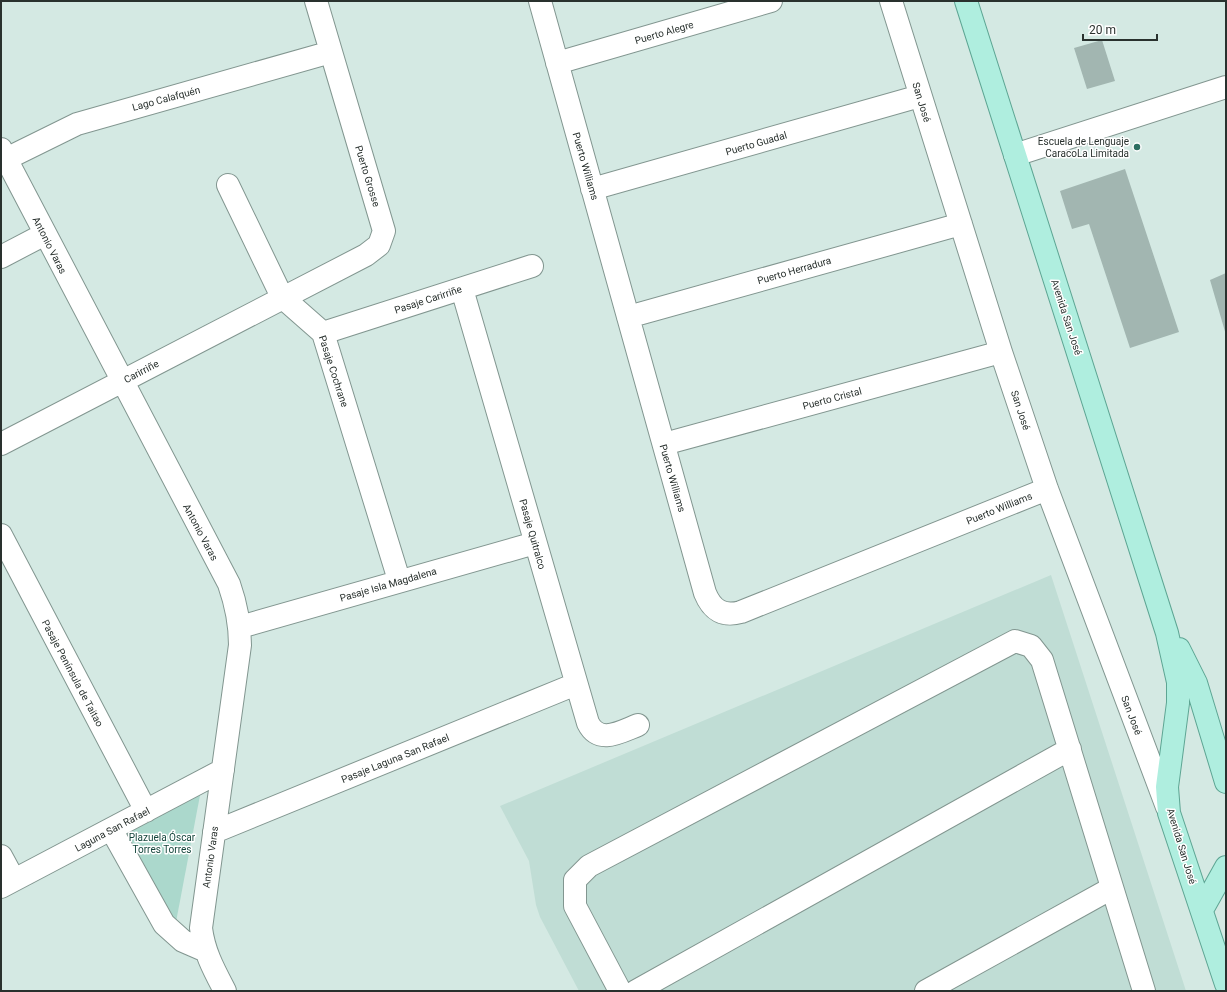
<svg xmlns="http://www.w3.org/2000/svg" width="1227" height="992" font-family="Roboto,sans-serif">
  <rect width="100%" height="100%" fill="#d4e9e3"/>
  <path fill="#c0ddd5" d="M1051,575L1186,991H579L540,917L536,905L529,861L500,806Z"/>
  <path fill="#abd8cc" d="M201,790L176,922L121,830Z"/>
  <path fill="#a2b6b1" d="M1102,40L1115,81L1087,89L1074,48Z
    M1125,169L1179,332L1130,348L1089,224L1072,229L1060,191Z
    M1226,273V335L1210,280Z"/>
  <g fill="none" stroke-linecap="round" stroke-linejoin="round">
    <g stroke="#829690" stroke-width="24">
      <path id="minor" d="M540,1L705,593C712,610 723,617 741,612L1047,489
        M891,1L1001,352L1047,489L1167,807
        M557,63L771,1
        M1,149L229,584C236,604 240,623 240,645L201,928C204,952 214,970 225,991
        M1015,155L1226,87
        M6,159L77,124L331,52
        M228,185L282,297L323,333L399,580
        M592,189L920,96
        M1,257L45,234
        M462,289L588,723C599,745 620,732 638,725
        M628,317L961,224
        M323,333L532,266
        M1,444L366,255L379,245L384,231L316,1
        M664,444L1001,352
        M1,535L146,811
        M240,627L535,543
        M111,829L164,924L183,941L206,951
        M214,832L576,684
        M1,856L14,880
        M1,887L223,770
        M620,991L575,906V880L589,866L1015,641L1031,646L1042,660L1144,991
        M636,991L1070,749
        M926,991L1112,888"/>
    </g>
    <g stroke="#5da593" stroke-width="24">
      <path id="major" d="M966,1L1167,633L1178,682V703L1167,787L1169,813L1226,984
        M1179,649L1196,683L1226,782
        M1202,910L1226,867"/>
    </g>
    <use href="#minor" stroke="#fff" stroke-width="22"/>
    <use href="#major" stroke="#afeedf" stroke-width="22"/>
  </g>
  <circle fill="#2c6f61" stroke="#fff" stroke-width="1.5" cx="1137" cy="147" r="4"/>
  <g text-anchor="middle" stroke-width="3" stroke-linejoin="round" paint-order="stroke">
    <g font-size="10" fill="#29312e" stroke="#fff">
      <text transform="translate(664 32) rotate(-16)" y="4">Puerto Alegre</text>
      <text transform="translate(166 98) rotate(-15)" y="4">Lago Calafquén</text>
      <text transform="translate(922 102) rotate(73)" y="4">San José</text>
      <text transform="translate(756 143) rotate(-16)" y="4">Puerto Guadal</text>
      <text transform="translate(586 166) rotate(74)" y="4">Puerto Williams</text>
      <text transform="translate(368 176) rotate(73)" y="4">Puerto Grosse</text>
      <text transform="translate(50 245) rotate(63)" y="4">Antonio Varas</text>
      <text transform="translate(794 270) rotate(-16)" y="4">Puerto Herradura</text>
      <text transform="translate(428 299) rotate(-18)" y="4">Pasaje Carirriñe</text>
      <text transform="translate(1067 317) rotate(72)" y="4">Avenida San José</text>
      <text transform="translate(141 371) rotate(-28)" y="4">Carirriñe</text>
      <text transform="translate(334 371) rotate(72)" y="4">Pasaje Cochrane</text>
      <text transform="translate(832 398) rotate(-15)" y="4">Puerto Cristal</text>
      <text transform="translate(1021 410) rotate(72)" y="4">San José</text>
      <text transform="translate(673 478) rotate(74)" y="4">Puerto Williams</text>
      <text transform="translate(999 508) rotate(-22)" y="4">Puerto Williams</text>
      <text transform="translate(201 532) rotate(62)" y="4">Antonio Varas</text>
      <text transform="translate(533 534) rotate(74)" y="4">Pasaje Quitralco</text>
      <text transform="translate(388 584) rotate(-16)" y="4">Pasaje Isla Magdalena</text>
      <text transform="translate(73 673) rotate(62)" y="4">Pasaje Península de Taitao</text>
      <text transform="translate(1132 715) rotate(69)" y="4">San José</text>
      <text transform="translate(395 758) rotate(-22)" y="4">Pasaje Laguna San Rafael</text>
      <text transform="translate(112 829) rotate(-28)" y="4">Laguna San Rafael</text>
      <text transform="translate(1182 846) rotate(73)" y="4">Avenida San José</text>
      <text transform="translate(210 857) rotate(-82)" y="4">Antonio Varas</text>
    </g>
    <g font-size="10" fill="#29312e" stroke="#fff" text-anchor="end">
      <text x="1129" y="145">Escuela de Lenguaje<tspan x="1129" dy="12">CaracoLa Limitada</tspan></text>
    </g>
    <g font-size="10" fill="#14453b" stroke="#fff">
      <text x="162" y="841">Plazuela Óscar<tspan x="162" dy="12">Torres Torres</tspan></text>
    </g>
  </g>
  <rect width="1227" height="992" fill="none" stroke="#29312e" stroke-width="4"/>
  <path d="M1083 34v6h74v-6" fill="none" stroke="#29312e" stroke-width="2"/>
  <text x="1089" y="34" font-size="12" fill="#29312e" stroke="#ffffff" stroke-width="3" paint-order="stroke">20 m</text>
</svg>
